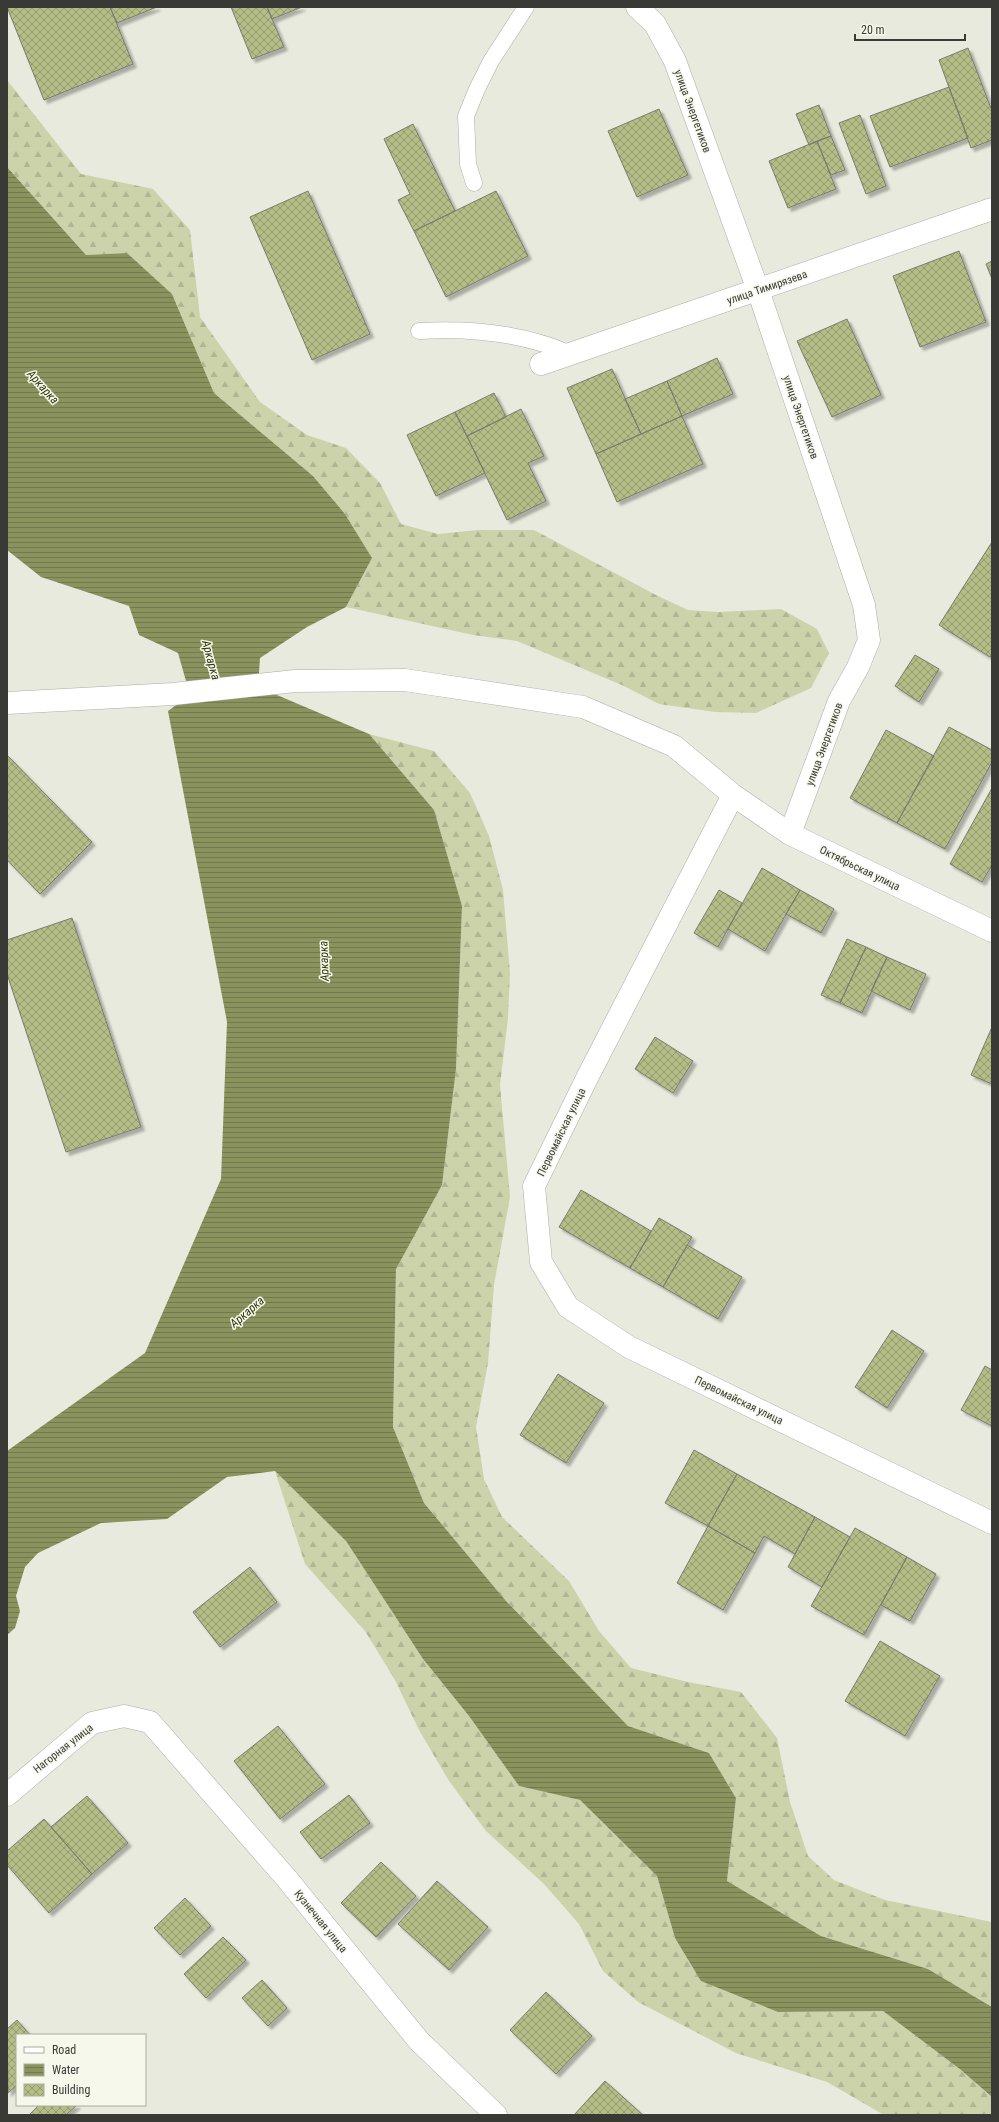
<svg xmlns="http://www.w3.org/2000/svg" width="999" height="2122" font-family="'Roboto Condensed',sans-serif">
  <defs>
    <pattern id="forest-firs" width="22" height="20" patternUnits="userSpaceOnUse"><rect width="22" height="20" fill="#ccd3ab"/><path d="M5 1l3.5 6h-7zM16 11l3.5 6h-7z" fill="#b0b694"/></pattern>
    <pattern id="water-rules" width="6" height="5" patternUnits="userSpaceOnUse"><rect width="6" height="5" fill="#8a935d"/><path d="M0 2.5h6" fill="none" stroke="#72794e"/></pattern>
    <pattern id="building-cross-hatch" width="8" height="8" patternUnits="userSpaceOnUse"><rect width="8" height="8" fill="#b3bd85"/><path d="M0 0l8 8M0 8l8-8" fill="none" stroke="#939b6e"/></pattern>
    <filter id="shadow"><feDropShadow dx="3.5" dy="3.5" stdDeviation="1" flood-color="#0004"/></filter>
  </defs>
  <rect width="100%" height="100%" fill="#e8eade"/>
  <path fill="url(#forest-firs)" d="M7,80L81,174L153,189L190,230L200,317L260,402L307,435L346,448L380,483L401,524L438,534L478,530H534L656,595L688,610L718,612L781,609L817,629L829,653L811,688L756,713L715,712L659,704L624,686L517,641L473,635L346,607L372,558L345,514L313,476L214,393L172,294L127,253L86,255L7,167Z
    M369,734L434,751L470,793L489,836L503,890L510,973L508,1018L500,1085L510,1197L494,1285L488,1363L476,1427L484,1479L502,1517L569,1581L599,1631L631,1668L688,1682L741,1692L777,1738L790,1802L808,1856L834,1880L885,1900L992,1922V2007L928,1969L821,1936L727,1881L736,1798L709,1753L628,1726L506,1601L424,1503L393,1427L396,1268L442,1185L456,1069L462,906Z
    M275,1471L346,1541L423,1659L469,1716L519,1786L580,1800L657,1876L675,1938L778,2012L883,2011L961,2070L992,2097V2115H884L827,2082L736,2053L638,2002L603,1971L579,1924L544,1884L486,1831L449,1781L419,1730L395,1680L365,1631L305,1564Z"/>
  <path fill="url(#water-rules)" d="M7,167L86,255L127,253L172,294L214,393L313,476L345,514L372,558L346,607L307,627L260,658L258,687L369,734L434,810L462,906L456,1069L442,1185L396,1269L393,1427L424,1503L506,1601L628,1726L709,1753L736,1798L727,1881L821,1936L928,1969L992,2007V2097L961,2070L883,2011L778,2012L701,1981L675,1938L657,1876L580,1800L519,1786L469,1716L423,1659L346,1541L275,1471L227,1477L167,1519L101,1523L38,1553L25,1567L16,1596L20,1611L15,1628L7,1635V1451L145,1353L221,1179L227,1022L168,711L190,695L178,653L139,635L129,606L41,577L7,550Z"/>
  <path fill="url(#building-cross-hatch)" stroke="#797b70" filter="url(#shadow)" d="M7,7H110L133,64L44,100Z
    M110,7H157L117,23Z
    M231,7H267L284,47L252,59Z
    M267,7H302L272,19Z
    M968,48L992,111V140L971,148L939,60Z
    M949,87L968,138L890,167L870,116Z
    M819,105L831,136L809,145L796,114Z
    M659,109L688,175L637,197L608,131Z
    M860,115L886,186L866,194L839,123Z
    M413,124L455,211L414,231L398,200L410,194L384,139Z
    M831,136L845,170L831,175L817,141Z
    M817,141L836,189L788,208L769,161Z
    M308,191L370,334L312,360L250,217Z
    M496,191L528,256L446,297L414,231Z
    M959,251L986,322L920,347L893,276Z
    M992,261V279L986,264Z
    M847,319L881,395L832,417L797,341Z
    M717,358L733,394L682,416L667,381Z
    M612,369L641,434L596,454L567,388Z
    M667,381L682,416L641,434L625,399Z
    M494,393L506,417L467,436L455,412Z
    M521,409L544,456L528,463L546,501L507,520L467,436Z
    M455,412L485,473L436,496L407,435Z
    M682,416L703,464L617,502L596,454Z
    M992,542V654L990,657L939,625Z
    M915,655L939,669L919,702L895,686Z
    M949,727L992,750V762L945,849L897,823Z
    M886,730L934,756L897,823L850,798Z
    M7,755L92,842L40,894L7,860Z
    M992,788V865L982,882L950,864Z
    M762,868L800,890L765,951L728,929Z
    M719,890L742,903L718,947L694,933Z
    M800,890L834,909L821,933L786,914Z
    M72,918L141,1127L66,1152L7,974V940Z
    M847,939L866,947L840,1003L821,995Z
    M866,947L887,957L862,1013L840,1003Z
    M887,957L926,974L910,1010L871,991Z
    M992,1027V1084L971,1075Z
    M655,1037L693,1061L673,1093L635,1069Z
    M581,1190L651,1231L630,1268L559,1227Z
    M659,1218L692,1237L663,1287L630,1268Z
    M687,1245L742,1277L718,1319L663,1287Z
    M892,1330L924,1351L887,1408L855,1387Z
    M985,1366L992,1370V1426L961,1410Z
    M558,1374L604,1403L566,1463L520,1435Z
    M694,1450L737,1474L708,1526L665,1503Z
    M737,1474L815,1517L795,1554L764,1536L755,1553L708,1526Z
    M815,1517L850,1537L822,1587L788,1567Z
    M708,1526L755,1553L723,1610L677,1583Z
    M855,1528L907,1557L864,1635L811,1606Z
    M907,1557L936,1574L910,1621L881,1605Z
    M250,1567L277,1602L220,1647L193,1612Z
    M880,1641L940,1676L905,1736L845,1701Z
    M278,1726L325,1784L280,1819L234,1761Z
    M349,1795L370,1823L321,1859L300,1832Z
    M87,1796L128,1843L92,1874L51,1827Z
    M44,1819L92,1874L49,1913L7,1865V1851Z
    M381,1862L416,1896L376,1937L341,1903Z
    M437,1881L488,1927L449,1970L398,1924Z
    M185,1898L211,1926L180,1955L154,1928Z
    M223,1937L246,1960L206,1998L184,1974Z
    M262,1980L287,2008L268,2026L242,1998Z
    M546,1992L592,2036L556,2074L510,2030Z
    M17,2020L30,2035H17V2085L8,2093L7,2029Z
    M605,2081L643,2115H574Z
    M39,2105H77L66,2115H29Z"/>
  <g fill="none" stroke-linecap="round" stroke-linejoin="round">
    <g stroke="#abaea2" stroke-width="17">
      <path id="lane" d="M474,183L468,164L466,116L477,89L491,61L526,7
        M419,331C471,328 523,333 571,354"/>
    </g>
    <g stroke="#abaea2" stroke-width="23">
      <path id="street" d="M637,7L655,24L675,61L758,290L864,605L869,640L858,667L839,701L790,834
        M541,364L992,209
        M7,703L173,694L295,681L405,680L583,707L674,746L733,795L790,834L992,931
        M733,795L588,1076L534,1186L541,1262L568,1307L629,1347L992,1523
        M7,1795L92,1723L124,1716L150,1722L287,1879L419,2041L496,2115"/>
    </g>
    <use href="#lane" stroke="#fff" stroke-width="16"/>
    <use href="#street" stroke="#fff" stroke-width="22"/>
  </g>
  <g text-anchor="middle" stroke-width="3" stroke-linejoin="round" paint-order="stroke">
    <g font-size="11" fill="#393a36" stroke="#f5f8eb">
      <text transform="translate(693 111) rotate(70)" y="4">улица Энергетиков</text>
      <text transform="translate(767 287) rotate(-19)" y="4">улица Тимирязева</text>
      <text transform="translate(801 417) rotate(71)" y="4">улица Энергетиков</text>
      <text transform="translate(824 744) rotate(-70)" y="4">улица Энергетиков</text>
      <text transform="translate(860 868) rotate(26)" y="4">Октябрьская улица</text>
      <text transform="translate(561 1132) rotate(-64)" y="4">Первомайская улица</text>
      <text transform="translate(739 1400) rotate(26)" y="4">Первомайская улица</text>
      <text transform="translate(63 1748) rotate(-38)" y="4">Нагорная улица</text>
      <text transform="translate(321 1921) rotate(51)" y="4">Кузнечная улица</text>
    </g>
    <g font-size="12" font-style="italic" fill="#32370c" stroke="#f5f8eb">
      <text transform="translate(43 387) rotate(48)" y="4">Аркарка</text>
      <text transform="translate(211 660) rotate(75)" y="4">Аркарка</text>
      <text transform="translate(324 961) rotate(-92)" y="4">Аркарка</text>
      <text transform="translate(247 1312) rotate(-41)" y="4">Аркарка</text>
    </g>
  </g>
  <rect width="999" height="2122" fill="none" stroke="#393a36" stroke-width="16"/>
  <rect x="16" y="2034" width="130" height="72" fill="#f5f8eb" stroke="#aaaca3"/>
  <rect x="24" y="2047" width="20" height="6" fill="#ffffff" stroke="#aaaca3"/>
  <text x="52" y="2054" font-size="12" fill="#393a36">Road</text>
  <rect x="24" y="2064" width="20" height="12" fill="url(#water-rules)" stroke="#aaaca3"/>
  <text x="52" y="2074" font-size="12" fill="#393a36">Water</text>
  <rect x="24" y="2084" width="20" height="12" fill="url(#building-cross-hatch)" stroke="#aaaca3"/>
  <text x="52" y="2094" font-size="12" fill="#393a36">Building</text>
  <path d="M855 34v6h110v-6" fill="none" stroke="#393a36" stroke-width="2"/>
  <text x="861" y="34" font-size="12" fill="#393a36" stroke="#f5f8eb" stroke-width="3" paint-order="stroke">20 m</text>
</svg>
